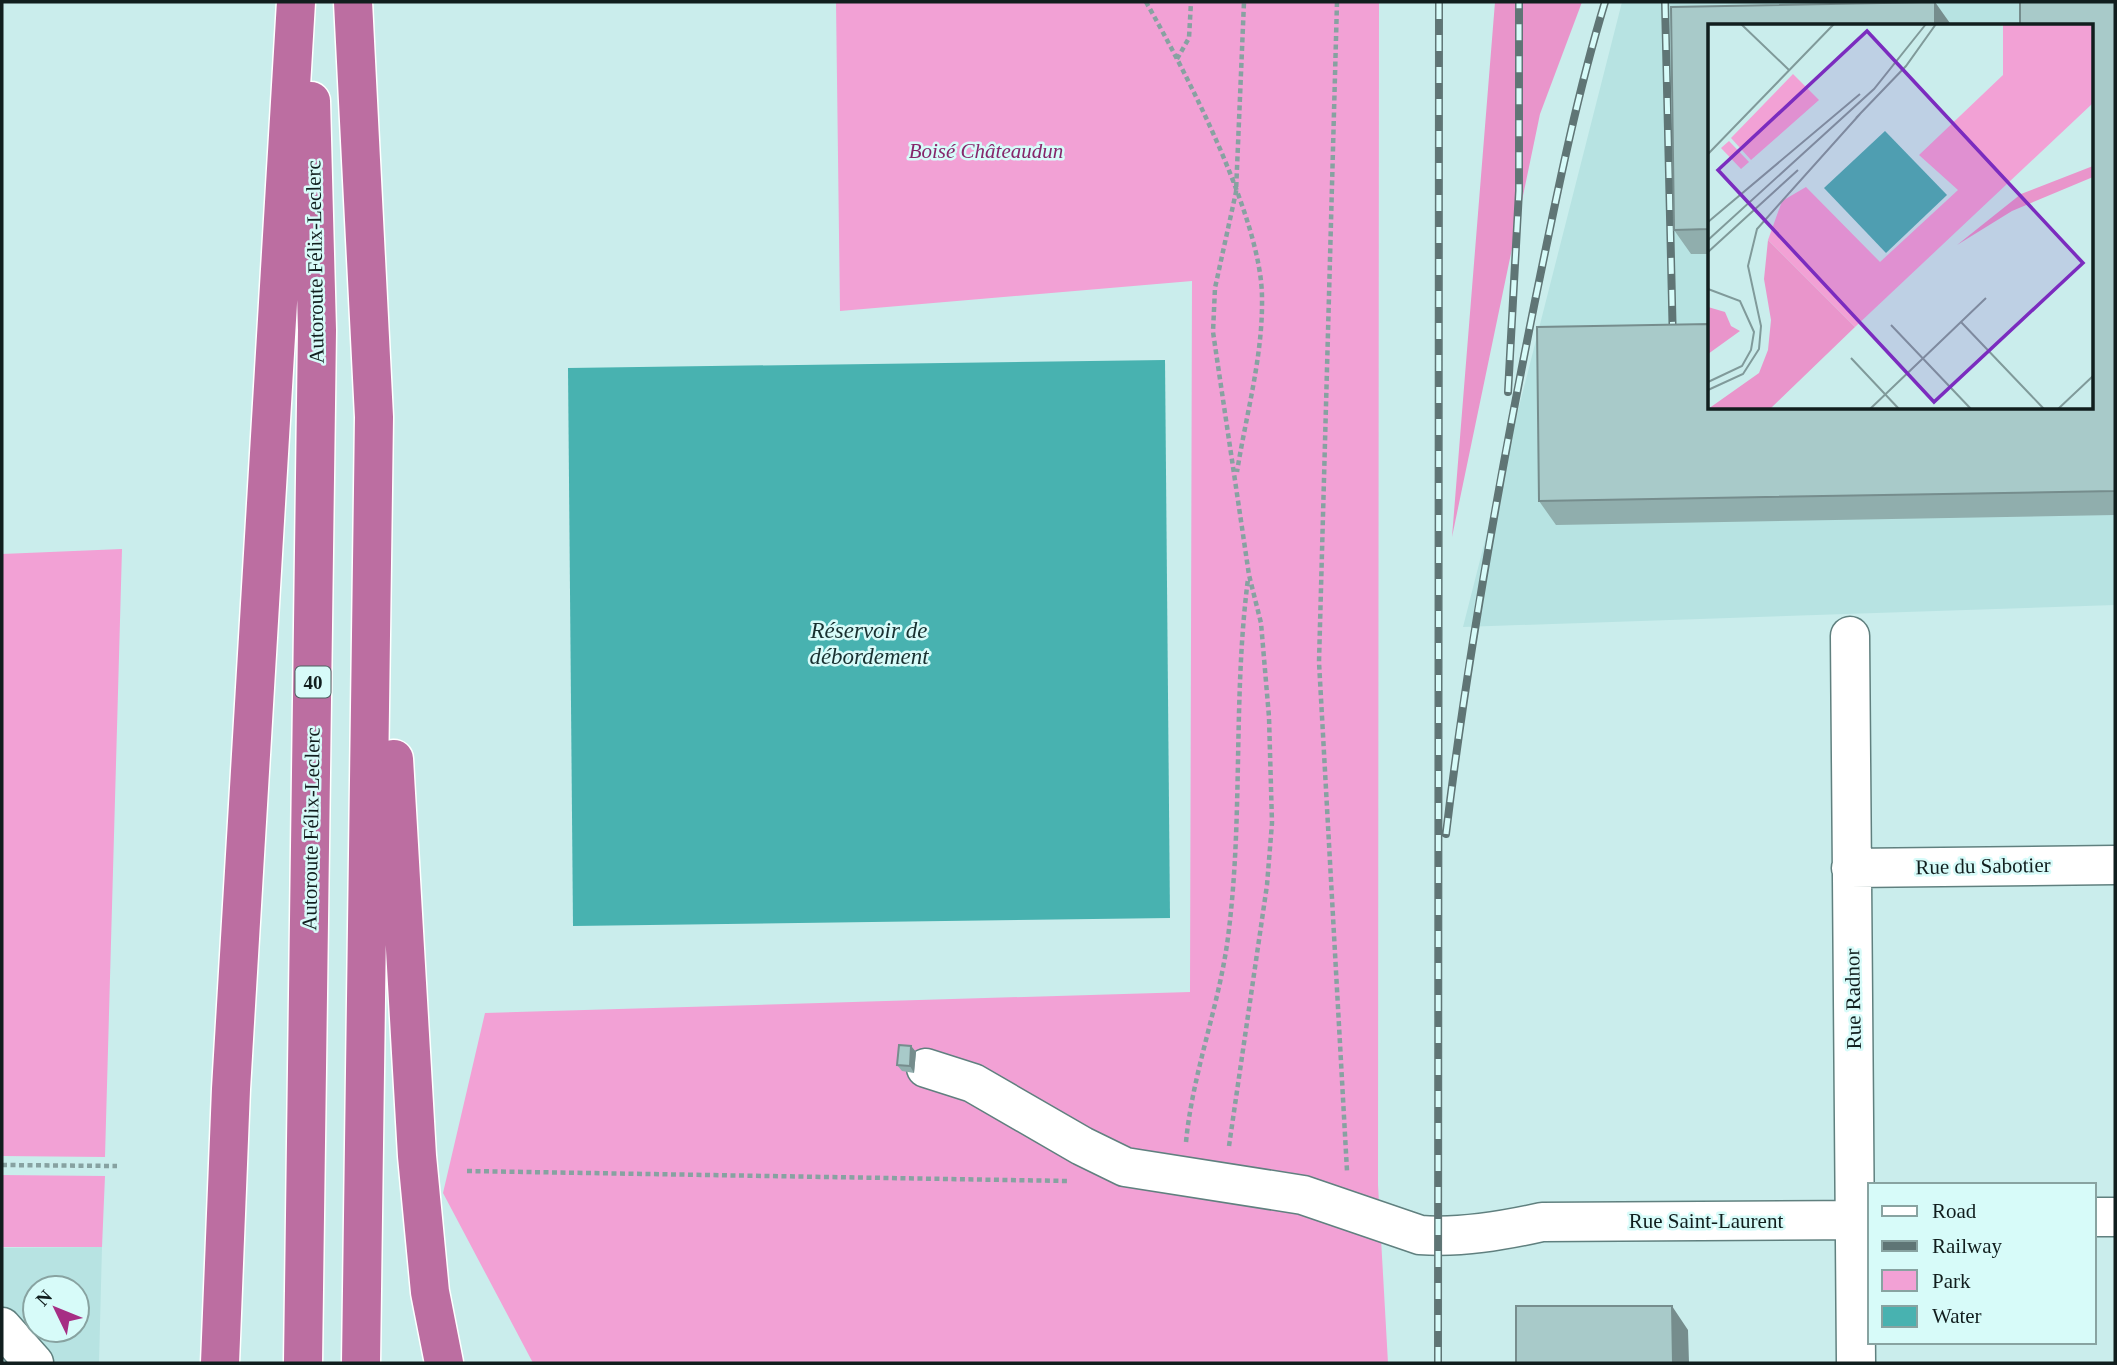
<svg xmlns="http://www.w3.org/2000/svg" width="2117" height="1365" font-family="'Times New Roman',serif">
  <rect width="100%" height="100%" fill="#caedec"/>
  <path fill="#b7e3e2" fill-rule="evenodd" d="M1622,2H2115V605L1463,627ZM1709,26H2091V408H1709Z
    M102,1247L99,1363H2V1248ZM35,1288H77V1330H35Z"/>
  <path fill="#f2a1d5" d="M836,2H1379L1378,1185L1388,1363H533L443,1193L485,1013L1190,992L1192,281L840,311Z
    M122,549L105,1157L2,1156V554Z
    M2,1175L105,1176L102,1247H2Z"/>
  <path fill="#e995cb" d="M1495,2H1582L1540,114L1452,537Z"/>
  <path fill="#48b2b0" d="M1165,360L1170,918L573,926L568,368Z"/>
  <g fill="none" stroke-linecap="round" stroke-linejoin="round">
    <g stroke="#60807f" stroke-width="41">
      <path id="minor" d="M1850,636L1856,1363
        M1851,868L2115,865
        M926,1068L973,1083L1082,1146L1125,1167L1303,1195L1420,1235C1461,1238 1502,1231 1542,1222L1870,1220
        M2094,1217H2115
        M2,1327L34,1363"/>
    </g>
    <g stroke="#fff" stroke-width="41">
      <path id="highway" d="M353,2L374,417L361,1363
        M394,759L417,1156L430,1292L444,1363
        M220,1363L231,1089L296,2
        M303,1363L317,330L311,101"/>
    </g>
    <path stroke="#87a2a1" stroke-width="4.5" stroke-dasharray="5 3.5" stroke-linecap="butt" d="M1146,2C1186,72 1262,219 1262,298C1263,356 1246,415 1237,472
      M1337,2L1319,662L1347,1171
      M1177,59L1189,38L1191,2
      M1186,1142C1193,1069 1221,1002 1229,929C1243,813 1233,695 1248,579
      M1229,1146L1267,885L1272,823L1269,717L1261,623L1249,575L1213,332L1215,288L1236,192L1244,2
      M2,1165L117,1166
      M467,1171L1068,1181"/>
    <use href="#minor" stroke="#fff" stroke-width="38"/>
    <use href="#highway" stroke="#bc6ea1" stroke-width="38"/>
    <g stroke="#5f7575" stroke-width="8">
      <path id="rail" d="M1665,2L1673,345
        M1508,392L1519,191V2
        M1446,834C1467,657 1499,481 1534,306C1555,204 1575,101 1605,2
        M1438,1363L1439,2"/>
    </g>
    <use href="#rail" stroke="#d7fbf9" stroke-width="5" stroke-dasharray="16" stroke-linecap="butt"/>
  </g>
  <path fill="#90aead" d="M2115,2V515L1556,525L1539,501L2091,408Z
    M1709,26V254H1691L1674,230Z
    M911,1046L916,1052L914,1073L902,1071L897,1065Z"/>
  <path fill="#768d8d" d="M1935,2L1952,26H1935Z
    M911,1046L916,1052L914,1073L910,1066Z
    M1672,1306L1688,1330L1689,1363H1673Z"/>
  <path fill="#a8cac9" stroke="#768d8d" stroke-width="2" d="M1935,2V26H1709V229L1674,230L1671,7Z
    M2020,2H2115V491L1539,501L1537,327L1709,324V408H2091V26H2020Z
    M899,1045L911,1046L910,1066L897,1065Z
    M1516,1306H1672L1673,1363H1516Z"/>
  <g text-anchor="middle" stroke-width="5" stroke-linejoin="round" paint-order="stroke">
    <rect fill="#d7fbf9" stroke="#4c6060" stroke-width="2" x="295.5" y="666.5" width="35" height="31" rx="5"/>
    <g font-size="19" font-weight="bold" fill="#111e1e">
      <text x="313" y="689">40</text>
    </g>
    <g font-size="21" font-style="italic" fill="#86266b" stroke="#d7fbf9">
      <text x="986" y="158">Boisé Châteaudun</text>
    </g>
    <g font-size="21" fill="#111e1e" stroke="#d7fbf9">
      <text transform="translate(315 262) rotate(-91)" y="7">Autoroute Félix-Leclerc</text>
      <text transform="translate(311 829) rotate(-89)" y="7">Autoroute Félix-Leclerc</text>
      <text transform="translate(1983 866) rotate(-1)" y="7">Rue du Sabotier</text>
      <text transform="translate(1853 999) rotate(-91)" y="7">Rue Radnor</text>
      <text x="1706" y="1228">Rue Saint-Laurent</text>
    </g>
    <g font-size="23" font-style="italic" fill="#183030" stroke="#d7fbf9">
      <text x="869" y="638">Réservoir de<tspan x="869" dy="26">débordement</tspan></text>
    </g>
  </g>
  <g transform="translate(1708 24)">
    <rect width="385" height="385" fill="#caedec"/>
    <path d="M295,0H385V79L147,303L60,216L74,177L98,163L172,238L250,166L211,131L295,51ZM85,50L111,76L43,136L23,114ZM21,117L41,138L33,145L13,124Z" fill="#f2a1d5"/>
    <path d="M385,142V153L304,187L249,221L313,170ZM60,216L147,303L62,385H0L51,349L60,326L63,296L56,255ZM0,283L17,288L23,302L32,307L0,330Z" fill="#e995cb"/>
    <path d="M177,107L239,171L178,229L116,164Z" fill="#48b2b0"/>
    <path fill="none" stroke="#809a9a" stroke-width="2" d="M33,0L81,46M148,94L198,42L228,0M0,130L126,0M0,198L152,70M0,216L166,65L218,0M0,228L90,146M0,265L32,277L46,308L43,326L34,342L0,358M253,298L336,385M183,301L263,385M143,334L191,385M0,366L35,350L51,325L53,302L40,242L49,205L152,90M162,385L278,274M350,385L385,352"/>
    <path fill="#7b2cbf" fill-opacity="0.15" stroke="#7b2cbf" stroke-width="3.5" d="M159,7L375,239L226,378L10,146Z"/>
    <rect width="385" height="385" fill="none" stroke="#111e1e" stroke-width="3.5"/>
  </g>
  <rect width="2117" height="1365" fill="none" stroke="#111e1e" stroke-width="7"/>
  <rect x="1868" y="1183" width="228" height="161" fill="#d7fbf9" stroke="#88a3a1" stroke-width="2"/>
  <rect x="1882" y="1206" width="35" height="10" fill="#ffffff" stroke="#88a3a1" stroke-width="2"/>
  <text x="1932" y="1218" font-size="21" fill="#111e1e">Road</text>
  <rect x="1882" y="1241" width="35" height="10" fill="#5f7575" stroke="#88a3a1" stroke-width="2"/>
  <text x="1932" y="1253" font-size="21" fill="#111e1e">Railway</text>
  <rect x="1882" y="1270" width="35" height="21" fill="#f2a1d5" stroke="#88a3a1" stroke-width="2"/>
  <text x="1932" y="1288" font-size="21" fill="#111e1e">Park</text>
  <rect x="1882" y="1306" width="35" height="21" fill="#48b2b0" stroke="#88a3a1" stroke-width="2"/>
  <text x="1932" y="1323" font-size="21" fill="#111e1e">Water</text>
  <g transform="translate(56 1309) rotate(313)"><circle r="33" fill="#d7fbf9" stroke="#88a3a1" stroke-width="2"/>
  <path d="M0-5L12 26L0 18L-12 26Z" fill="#a62e84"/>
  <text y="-10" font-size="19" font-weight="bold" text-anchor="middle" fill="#111e1e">N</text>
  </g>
</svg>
